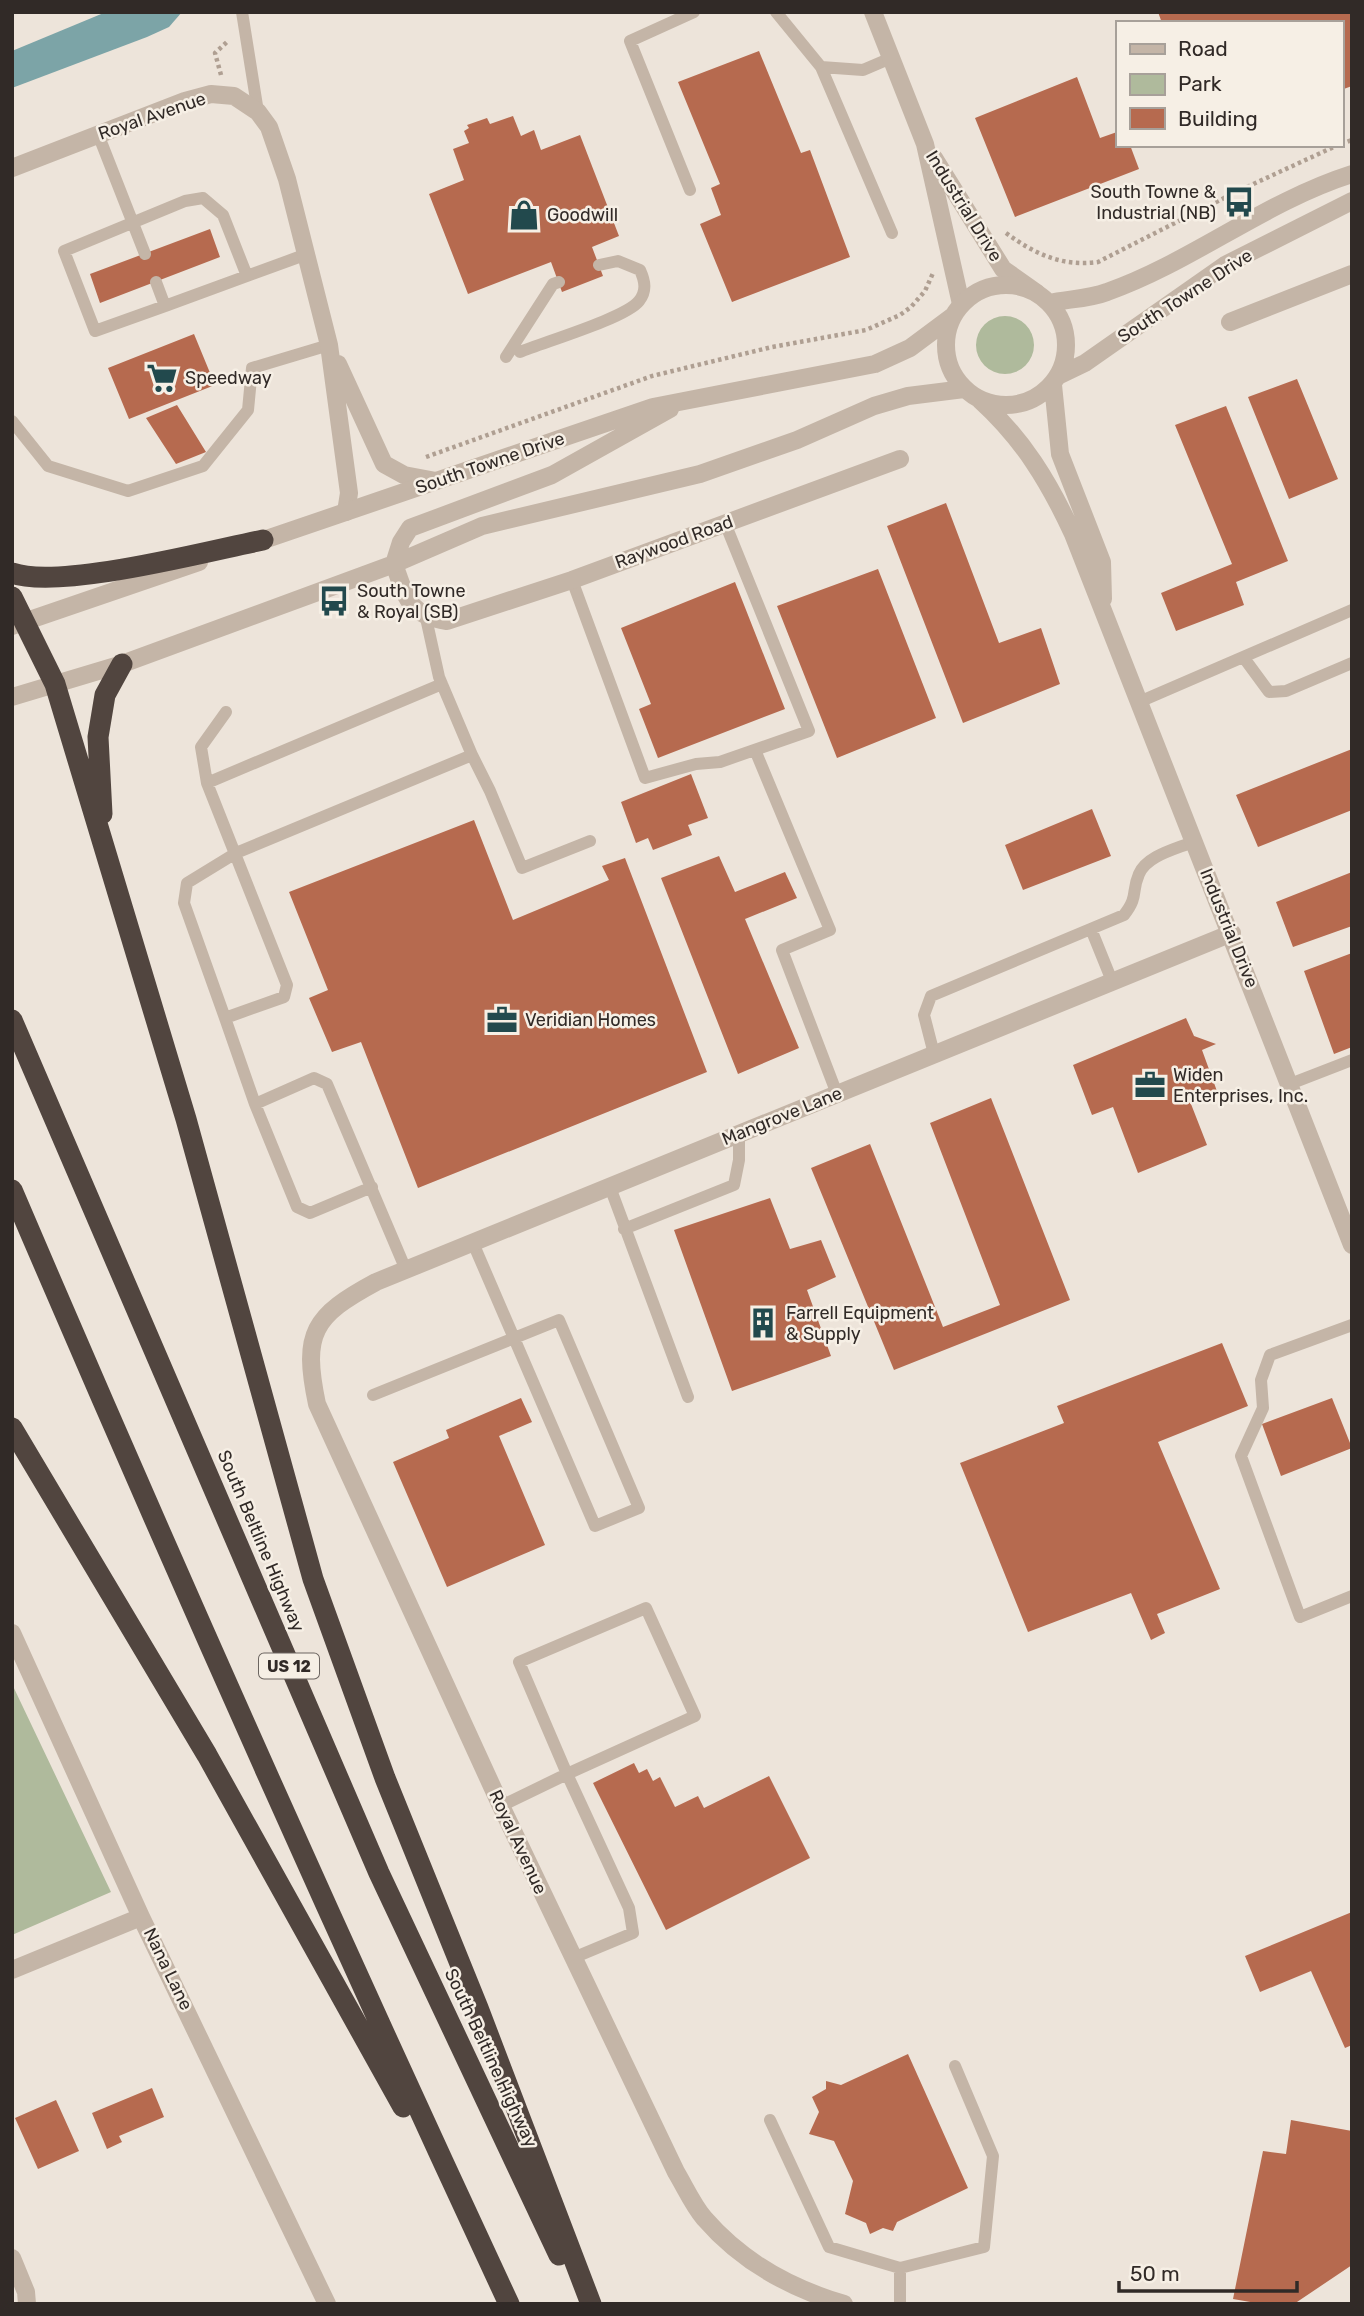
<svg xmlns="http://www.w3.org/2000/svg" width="1364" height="2316" font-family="Rubik,sans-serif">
  <rect width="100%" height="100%" fill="#ede4da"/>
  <path fill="#afba9c" d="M976 345a29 29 0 1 1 58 0a29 29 0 1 1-58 0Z
    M12,1684L111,1892L12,1935Z"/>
  <path fill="#7ca4a7" d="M106,12H182L169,27L147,37L12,88V51Z"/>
  <path fill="#b66a4f" d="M1158,12H1352V86L1341,90V23H1162Z
    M759,51L801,153L810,150L850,257L732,302L700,224L721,215L711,188L720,184L678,82Z
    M1077,77L1100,138L1117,132V145H1130L1139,169L1015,217L975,118Z
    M513,116L521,136L534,130L541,150L580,135L619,236L592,247L603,276L562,292L551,262L468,294L429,194L464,180L453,149L469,143L464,131L469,128L467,125L487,118L490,124Z
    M210,229L220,257L100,303L90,274Z
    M194,334L215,385L129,419L108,368Z
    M1297,379L1338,479L1289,499L1248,397Z
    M177,405L206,452L176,464L146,418Z
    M1226,406L1288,561L1236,582L1244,605L1176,631L1161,593L1232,564L1175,425Z
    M946,503L999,643L1041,628L1060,684L963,723L887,526Z
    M878,569L936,718L837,758L777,606Z
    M735,582L785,709L658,758L639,709L651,704L621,628Z
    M1352,749V810L1258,847L1236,795Z
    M691,774L708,818L688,825L692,835L653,850L648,838L636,843L621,802Z
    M1092,809L1111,856L1023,890L1005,845Z
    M474,820L513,920L609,880L602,866L625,858L707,1072L418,1188L361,1042L332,1052L309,998L328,990L289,892Z
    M719,856L735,892L785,872L797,898L745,919L799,1048L738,1074L661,878Z
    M1352,872V926L1293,947L1276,902Z
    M1352,953V1047L1334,1054L1304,971Z
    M1186,1018L1194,1036L1216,1044L1202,1050L1218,1094L1191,1104L1207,1145L1138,1173L1113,1107L1092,1115L1073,1065Z
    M991,1098L1070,1300L894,1370L811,1168L870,1144L943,1327L1000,1305L930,1123Z
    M770,1198L790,1249L821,1240L836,1277L807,1290L831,1356L732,1391L674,1230Z
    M1222,1343L1248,1406L1158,1442L1220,1589L1157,1614L1165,1633L1151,1640L1131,1593L1028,1632L960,1463L1064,1423L1057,1406Z
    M521,1398L532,1422L499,1436L545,1545L447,1587L393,1462L449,1438L446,1430Z
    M1332,1398L1352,1448L1281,1476L1262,1424Z
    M634,1763L639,1773L647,1769L653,1781L660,1777L675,1807L698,1796L704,1808L769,1776L810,1858L666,1930L593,1783Z
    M1352,1912V2045L1345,2048L1311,1971L1260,1992L1245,1956Z
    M908,2054L968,2188L897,2222L893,2231L883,2228L870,2234L866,2223L845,2214L853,2181L834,2141L809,2134L819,2112L812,2097L826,2089V2081L841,2085Z
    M152,2088L164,2117L119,2136L122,2142L107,2149L92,2113Z
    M56,2100L79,2151L38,2169L15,2118Z
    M1291,2120L1352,2131V2265L1294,2304H1262L1233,2299L1263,2151L1286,2154Z"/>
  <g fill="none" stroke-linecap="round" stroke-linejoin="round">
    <path stroke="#af9f92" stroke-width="4.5" stroke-dasharray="3.5 3.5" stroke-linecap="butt" d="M221,75L215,53L228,41
      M1341,144L1352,140
      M1006,233C1035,254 1062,267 1098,262L1236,192L1338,145
      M426,457L652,376L772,347L866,330L900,315L911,307L925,291L933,273"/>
    <path stroke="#c4b5a7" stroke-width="12" d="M242,12L258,112
      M776,12L821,67L863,70L891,58
      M821,67L892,233
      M98,134L145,254
      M690,190L630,41L694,12
      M156,282L165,306L307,254
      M165,306L95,331L64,251L185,201L203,198L223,215L247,276
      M520,352C544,342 626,318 639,301C647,291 645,281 640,270L618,261L599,265
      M506,357L553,284L559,282
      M12,421L48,466L128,491L203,466L248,410L252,368L329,345
      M572,580L645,778L696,764L720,762L809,731L725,523
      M1244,658L1269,692L1286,691L1352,663
      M1139,702L1352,610
      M226,712L201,747L207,783L287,985L284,997L225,1018L255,1104L314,1078L327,1084L406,1270
      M755,750L830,930L782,950L837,1094
      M472,755L490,791L522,868L590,841
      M207,783L442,684
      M1091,929L1112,981
      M225,1018L184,903L187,883L236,853L472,755L439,677L426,618
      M934,1054L924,1015L931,996L1124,915C1139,896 1131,892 1139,874C1147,855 1177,849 1195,841
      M1290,1084L1352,1060
      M255,1104L297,1207L310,1213L372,1187
      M610,1187L688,1397
      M624,1229L734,1185L739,1160V1134
      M1352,1325L1270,1355L1261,1380L1263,1408L1241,1456L1300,1617L1352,1596
      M373,1395L559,1320L639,1508L595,1526L473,1243
      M646,1608L695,1716L567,1774L519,1662Z
      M501,1806L567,1774L629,1908L633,1933L573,1958
      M770,2120L829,2247L900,2268V2304
      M900,2268L984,2247L993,2156L955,2066"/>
    <path stroke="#c4b5a7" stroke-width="18" d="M873,12L925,144L961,304
      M934,158L1003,269L1037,293
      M12,168L185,101L211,94L234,96L258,112L269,127L287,179L329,345L349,493L346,512
      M1230,322L1352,274
      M338,364L384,464L404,475L436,481
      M394,564C406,597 408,615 447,621L572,580L900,459
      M12,1633L141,1917L327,2304
      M12,1970L141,1917
      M12,2258L26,2292L27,2304
      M844,2304C789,2288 742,2262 704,2218C693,2205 685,2187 676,2172L501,1806L317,1404C302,1333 313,1316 376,1282L1232,933"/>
    <path stroke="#c4b5a7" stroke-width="18" d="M946 345a60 60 0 1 1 120 0a60 60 0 1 1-120 0Z
      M1049,303C1068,299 1089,299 1107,292C1192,262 1264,202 1352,174
      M1058,376L1085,363L1225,265L1352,201
      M1053,385L1060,454L1102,562L1103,599
      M980,400C1023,439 1049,482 1073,534L1352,1245
      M252,544L653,407L875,364L910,348L953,316
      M394,564L401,542L410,528L552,475L670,409
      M12,626L199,562
      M12,697L122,664L394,564L482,526L700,474L797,440L874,406L908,396L964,389"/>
    <path stroke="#51453f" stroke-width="21" d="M12,573C60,590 208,551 263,540
      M12,597L55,684L186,1119L313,1579L385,1778L478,2008L591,2304
      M102,814L98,737L105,695L122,664
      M12,1020L379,1873L559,2255
      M12,1190C172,1564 337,1935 509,2304
      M12,1428L207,1755L403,2107"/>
  </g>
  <defs>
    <g id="bus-bare" transform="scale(2.415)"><path d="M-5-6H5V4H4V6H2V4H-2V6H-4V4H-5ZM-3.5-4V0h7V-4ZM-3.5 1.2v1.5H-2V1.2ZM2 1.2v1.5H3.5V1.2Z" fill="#22494d" stroke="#f6efe5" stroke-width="2.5" paint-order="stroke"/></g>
    <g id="shop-bare" transform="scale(2.415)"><path d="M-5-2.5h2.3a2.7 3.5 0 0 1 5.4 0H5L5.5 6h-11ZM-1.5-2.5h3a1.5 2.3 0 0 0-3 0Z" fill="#22494d" stroke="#f6efe5" stroke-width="2.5" paint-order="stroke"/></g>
    <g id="supermarket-bare" transform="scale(2.415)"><path d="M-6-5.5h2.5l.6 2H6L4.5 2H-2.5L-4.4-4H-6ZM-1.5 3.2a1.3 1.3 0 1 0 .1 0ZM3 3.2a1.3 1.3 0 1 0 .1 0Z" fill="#22494d" stroke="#f6efe5" stroke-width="2.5" paint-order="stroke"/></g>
    <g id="office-bare" transform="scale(2.415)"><path d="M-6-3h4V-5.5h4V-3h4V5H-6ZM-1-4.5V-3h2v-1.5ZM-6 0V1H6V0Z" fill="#22494d" stroke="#f6efe5" stroke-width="2.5" paint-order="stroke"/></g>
    <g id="building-bare" transform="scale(2.415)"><path d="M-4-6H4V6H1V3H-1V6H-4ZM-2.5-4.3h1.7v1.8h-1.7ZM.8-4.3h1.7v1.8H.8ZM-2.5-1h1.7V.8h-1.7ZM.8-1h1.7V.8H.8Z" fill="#22494d" stroke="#f6efe5" stroke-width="2.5" paint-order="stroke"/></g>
  </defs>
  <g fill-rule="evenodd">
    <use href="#bus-bare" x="1239" y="202"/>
    <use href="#shop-bare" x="524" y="215"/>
    <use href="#supermarket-bare" x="162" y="378"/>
    <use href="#bus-bare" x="334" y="601"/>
    <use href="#office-bare" x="502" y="1020"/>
    <use href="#office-bare" x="1150" y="1085"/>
    <use href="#building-bare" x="763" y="1323"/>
  </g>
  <g text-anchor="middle" stroke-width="5" stroke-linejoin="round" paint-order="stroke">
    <rect fill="#f6efe5" stroke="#6c6560" stroke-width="2" x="259" y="1653.5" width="60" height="25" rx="5"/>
    <g font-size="16" font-weight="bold" fill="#312a27">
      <text x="289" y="1672">US 12</text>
    </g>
    <g font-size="18" fill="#312a27" stroke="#f6efe5">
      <text transform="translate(152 116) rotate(-19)" y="6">Royal Avenue</text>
      <text transform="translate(964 206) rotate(58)" y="6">Industrial Drive</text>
      <text transform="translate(1185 296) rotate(-33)" y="6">South Towne Drive</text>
      <text transform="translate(490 463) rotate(-19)" y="6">South Towne Drive</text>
      <text transform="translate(674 542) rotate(-20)" y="6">Raywood Road</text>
      <text transform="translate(1229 928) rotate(68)" y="6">Industrial Drive</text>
      <text transform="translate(782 1116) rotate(-22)" y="6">Mangrove Lane</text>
      <text transform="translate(261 1541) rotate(67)" y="6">South Beltline Highway</text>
      <text transform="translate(518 1842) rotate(65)" y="6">Royal Avenue</text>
      <text transform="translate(168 1969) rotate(64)" y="6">Nana Lane</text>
      <text transform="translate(491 2058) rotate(65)" y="6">South Beltline Highway</text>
    </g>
    <g font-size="18" fill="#312a27" stroke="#f6efe5" text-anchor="start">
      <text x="1216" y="198" text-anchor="end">South Towne &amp;<tspan x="1216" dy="21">Industrial (NB)</tspan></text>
      <text x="547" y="221">Goodwill</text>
      <text x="185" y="384">Speedway</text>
      <text x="357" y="597">South Towne<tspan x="357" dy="21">&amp; Royal (SB)</tspan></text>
      <text x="525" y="1026">Veridian Homes</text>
      <text x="1173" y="1081">Widen<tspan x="1173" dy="21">Enterprises, Inc.</tspan></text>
      <text x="786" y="1319">Farrell Equipment<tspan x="786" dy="21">&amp; Supply</tspan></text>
    </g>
  </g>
  <rect width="1364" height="2316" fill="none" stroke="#312a27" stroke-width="28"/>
  <rect x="1116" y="21" width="228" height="126" fill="#f6efe5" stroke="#a7a099" stroke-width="2"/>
  <rect x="1130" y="44" width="35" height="10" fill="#c4b5a7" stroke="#a7a099" stroke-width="2"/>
  <text x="1178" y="56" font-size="21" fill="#312a27">Road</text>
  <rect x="1130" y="74" width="35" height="21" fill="#afba9c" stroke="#a7a099" stroke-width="2"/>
  <text x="1178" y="91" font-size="21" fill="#312a27">Park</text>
  <rect x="1130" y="108" width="35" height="21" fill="#b66a4f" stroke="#a7a099" stroke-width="2"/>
  <text x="1178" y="126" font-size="21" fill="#312a27">Building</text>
  <path d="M1119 2281v10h178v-10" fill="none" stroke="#312a27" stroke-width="3.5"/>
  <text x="1130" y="2281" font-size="21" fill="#312a27" stroke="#f6efe5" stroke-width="5" paint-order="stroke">50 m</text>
</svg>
